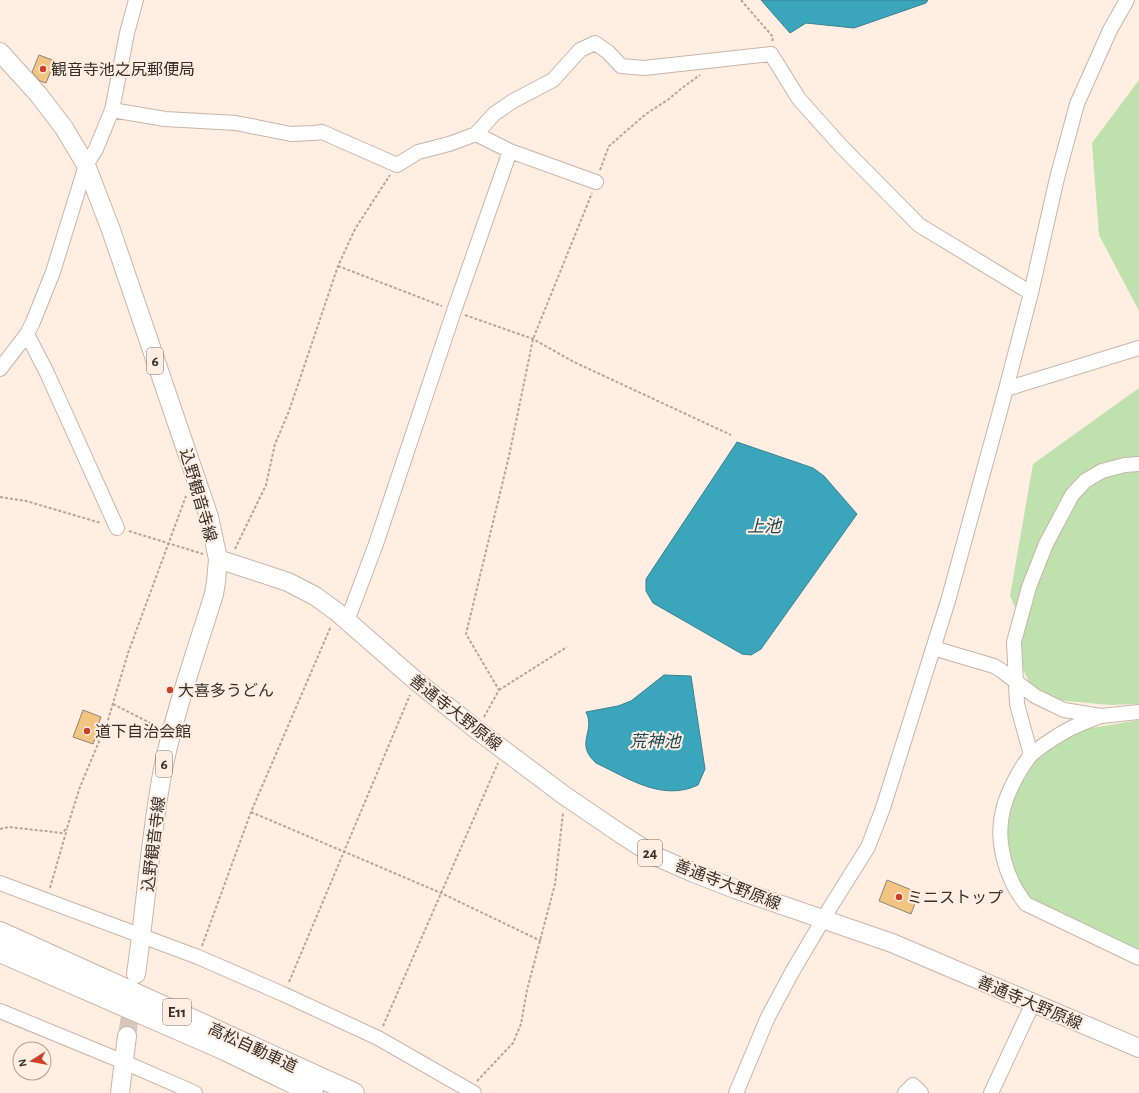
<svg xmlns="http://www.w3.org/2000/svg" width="1139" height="1093" font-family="'Alegreya Sans','Noto Sans JP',sans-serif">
  <rect width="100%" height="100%" fill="#ffeee1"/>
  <path fill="#bee1ae" d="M1139,80V311L1099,235L1092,143Z
    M1139,388V459H1125L1080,476L1064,499L1017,612L1010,596L1033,464Z
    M1139,468V704L1109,705L1057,700L1032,687L1023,670L1019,651L1021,632L1046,554L1080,491L1103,474Z
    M1139,720V952L1027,901L1010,869L1005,833L1012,794L1032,761L1061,738L1086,729Z"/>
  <path fill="#3ba5bb" stroke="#398290" d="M761,0H928L926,3L854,28L806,23L790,33Z
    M737,442L813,468L824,476L857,514L761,649L751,655L742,654L653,603L646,591V579Z
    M664,675L691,676L705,769L698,785C662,802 628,778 596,763C574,743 596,732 586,712L618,706L631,701Z"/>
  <path fill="#f3c582" stroke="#8f8475" d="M39,55L55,61L46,83L40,81L32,72Z
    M83,710L101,717L98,725L100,726L93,744L73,737Z
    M887,880L919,893L911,914L879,901Z"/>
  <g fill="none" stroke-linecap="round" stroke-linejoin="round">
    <path stroke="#d7c8bc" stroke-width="18" stroke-dasharray="18 9" stroke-linecap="butt" d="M127,1036L133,995"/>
    <g stroke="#c6b5a9" stroke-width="16">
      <path id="minor" d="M112,110L165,119L236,123L291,134L314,133L322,132L397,165L418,152L449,144L476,134L494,114L513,101L553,80L580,50L595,43L608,52L621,66L644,68L771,54L799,99L842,147L919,225L1031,293
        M476,134L510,151L596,182
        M27,334L47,373L117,528
        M0,369L27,334L33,322L53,272L86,165L96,149L112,110L127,33L136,0
        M1006,389L1139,348
        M347,621L376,544L454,311L510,151
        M933,648L994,666L1002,671L1035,696L1064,710L1101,716L1139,712
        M1101,716C1093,719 1084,722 1076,726C1064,731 1039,747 1030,756C1019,770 1007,793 1003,810C995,841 1006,880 1026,904L1139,958
        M1031,755L1017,704L1014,642L1029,587L1046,544L1072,495L1085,481L1102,471L1125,465L1139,464
        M0,883L198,957L283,994L378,1038L474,1093
        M0,1011L124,1062L195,1093
        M736,1093L768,1017L791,974L831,906L868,847L883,808L948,601L1006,389L1031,293L1057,178L1077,104L1110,30L1127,0
        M905,1093L913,1085L921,1093
        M991,1093L1033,1003"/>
    </g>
    <g stroke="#c6b5a9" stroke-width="20">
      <path id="major" d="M0,52L38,94L64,128L86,165L111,230L209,517L218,559L216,582L214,594C196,652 175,710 163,769C150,837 146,906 136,974
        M218,559L288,582L315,596L337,612L416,681L477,730L565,796L621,834L655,856L694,873L735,889L892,943L1139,1048
        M120,1093L127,1036"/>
    </g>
    <g stroke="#c6b5a9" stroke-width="22">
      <path id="highway" d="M0,932L354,1093
        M0,952L225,1050L313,1093"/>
    </g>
    <path stroke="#b2a69c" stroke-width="2" stroke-dasharray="3 2" stroke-linecap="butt" d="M741,0L773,37L772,43
      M600,170L609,146L646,114L669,99L682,88L700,75
      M338,266L442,306
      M465,315L533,339L574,362L731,435
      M0,497L26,501L101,523
      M129,531L203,554
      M235,549L266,485L275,444L289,411L338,266L355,229L390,175
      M499,690L567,647
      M113,704L158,727
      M484,717L499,690L466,634L509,456L533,339L592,193
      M251,812L441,893L541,941
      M0,829L9,827L62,833L67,828L80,787L108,720L128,653L186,496
      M50,888L67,829
      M202,946L251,812L331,626
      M289,982L410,695
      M383,1026L498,763
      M477,1081L513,1043L521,1024L527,990L555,884L563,813"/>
    <use href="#minor" stroke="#fff" stroke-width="14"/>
    <use href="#major" stroke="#fff" stroke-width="18"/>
    <use href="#highway" stroke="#fff" stroke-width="20"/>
  </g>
  <g fill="#cb4028" stroke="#ffeee1" stroke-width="1.5">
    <circle cx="43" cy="69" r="4"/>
    <circle cx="170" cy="690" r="4"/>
    <circle cx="87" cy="731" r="4"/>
    <circle cx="899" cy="897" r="4"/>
  </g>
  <g text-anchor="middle" stroke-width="4" stroke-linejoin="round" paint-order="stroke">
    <g fill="#ffeee1" stroke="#726861" stroke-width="1">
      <rect x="147" y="348" width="16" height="26" rx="3"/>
      <rect x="156" y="751" width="16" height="26" rx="3"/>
      <rect x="638" y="840" width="24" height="26" rx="3"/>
      <rect x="163" y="999" width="28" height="26" rx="3"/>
    </g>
    <g font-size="15" font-weight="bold" fill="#352f2a">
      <text x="155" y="366">6</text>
      <text x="164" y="769">6</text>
      <text x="650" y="858">24</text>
      <text x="177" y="1017">E11</text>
    </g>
    <g font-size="16" fill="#352f2a" stroke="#ffeee1" text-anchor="start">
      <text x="51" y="75">観音寺池之尻郵便局</text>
      <text x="178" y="696">大喜多うどん</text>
      <text x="95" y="737">道下自治会館</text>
      <text x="907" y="903">ミニストップ</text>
    </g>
    <g font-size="16" fill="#352f2a" stroke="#ffeee1">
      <text transform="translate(199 495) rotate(74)" y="6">込野観音寺線</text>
      <text transform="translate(456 712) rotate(38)" y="6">善通寺大野原線</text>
      <text transform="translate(153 844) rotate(-83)" y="6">込野観音寺線</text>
      <text transform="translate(728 884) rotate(21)" y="6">善通寺大野原線</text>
      <text transform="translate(1030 1002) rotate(23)" y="6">善通寺大野原線</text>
      <text transform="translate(253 1047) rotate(25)" y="6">高松自動車道</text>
    </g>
    <g font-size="17" font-style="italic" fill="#1b4852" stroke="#ffeee1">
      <text x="764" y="532">上池</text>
      <text x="655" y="747">荒神池</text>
    </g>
  </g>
  <g transform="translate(32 1061) rotate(259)"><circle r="19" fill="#ffeee1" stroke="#aea298"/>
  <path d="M0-3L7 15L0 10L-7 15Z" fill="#cb4028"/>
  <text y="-6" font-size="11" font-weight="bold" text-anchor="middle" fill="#352f2a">N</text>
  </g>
</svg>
